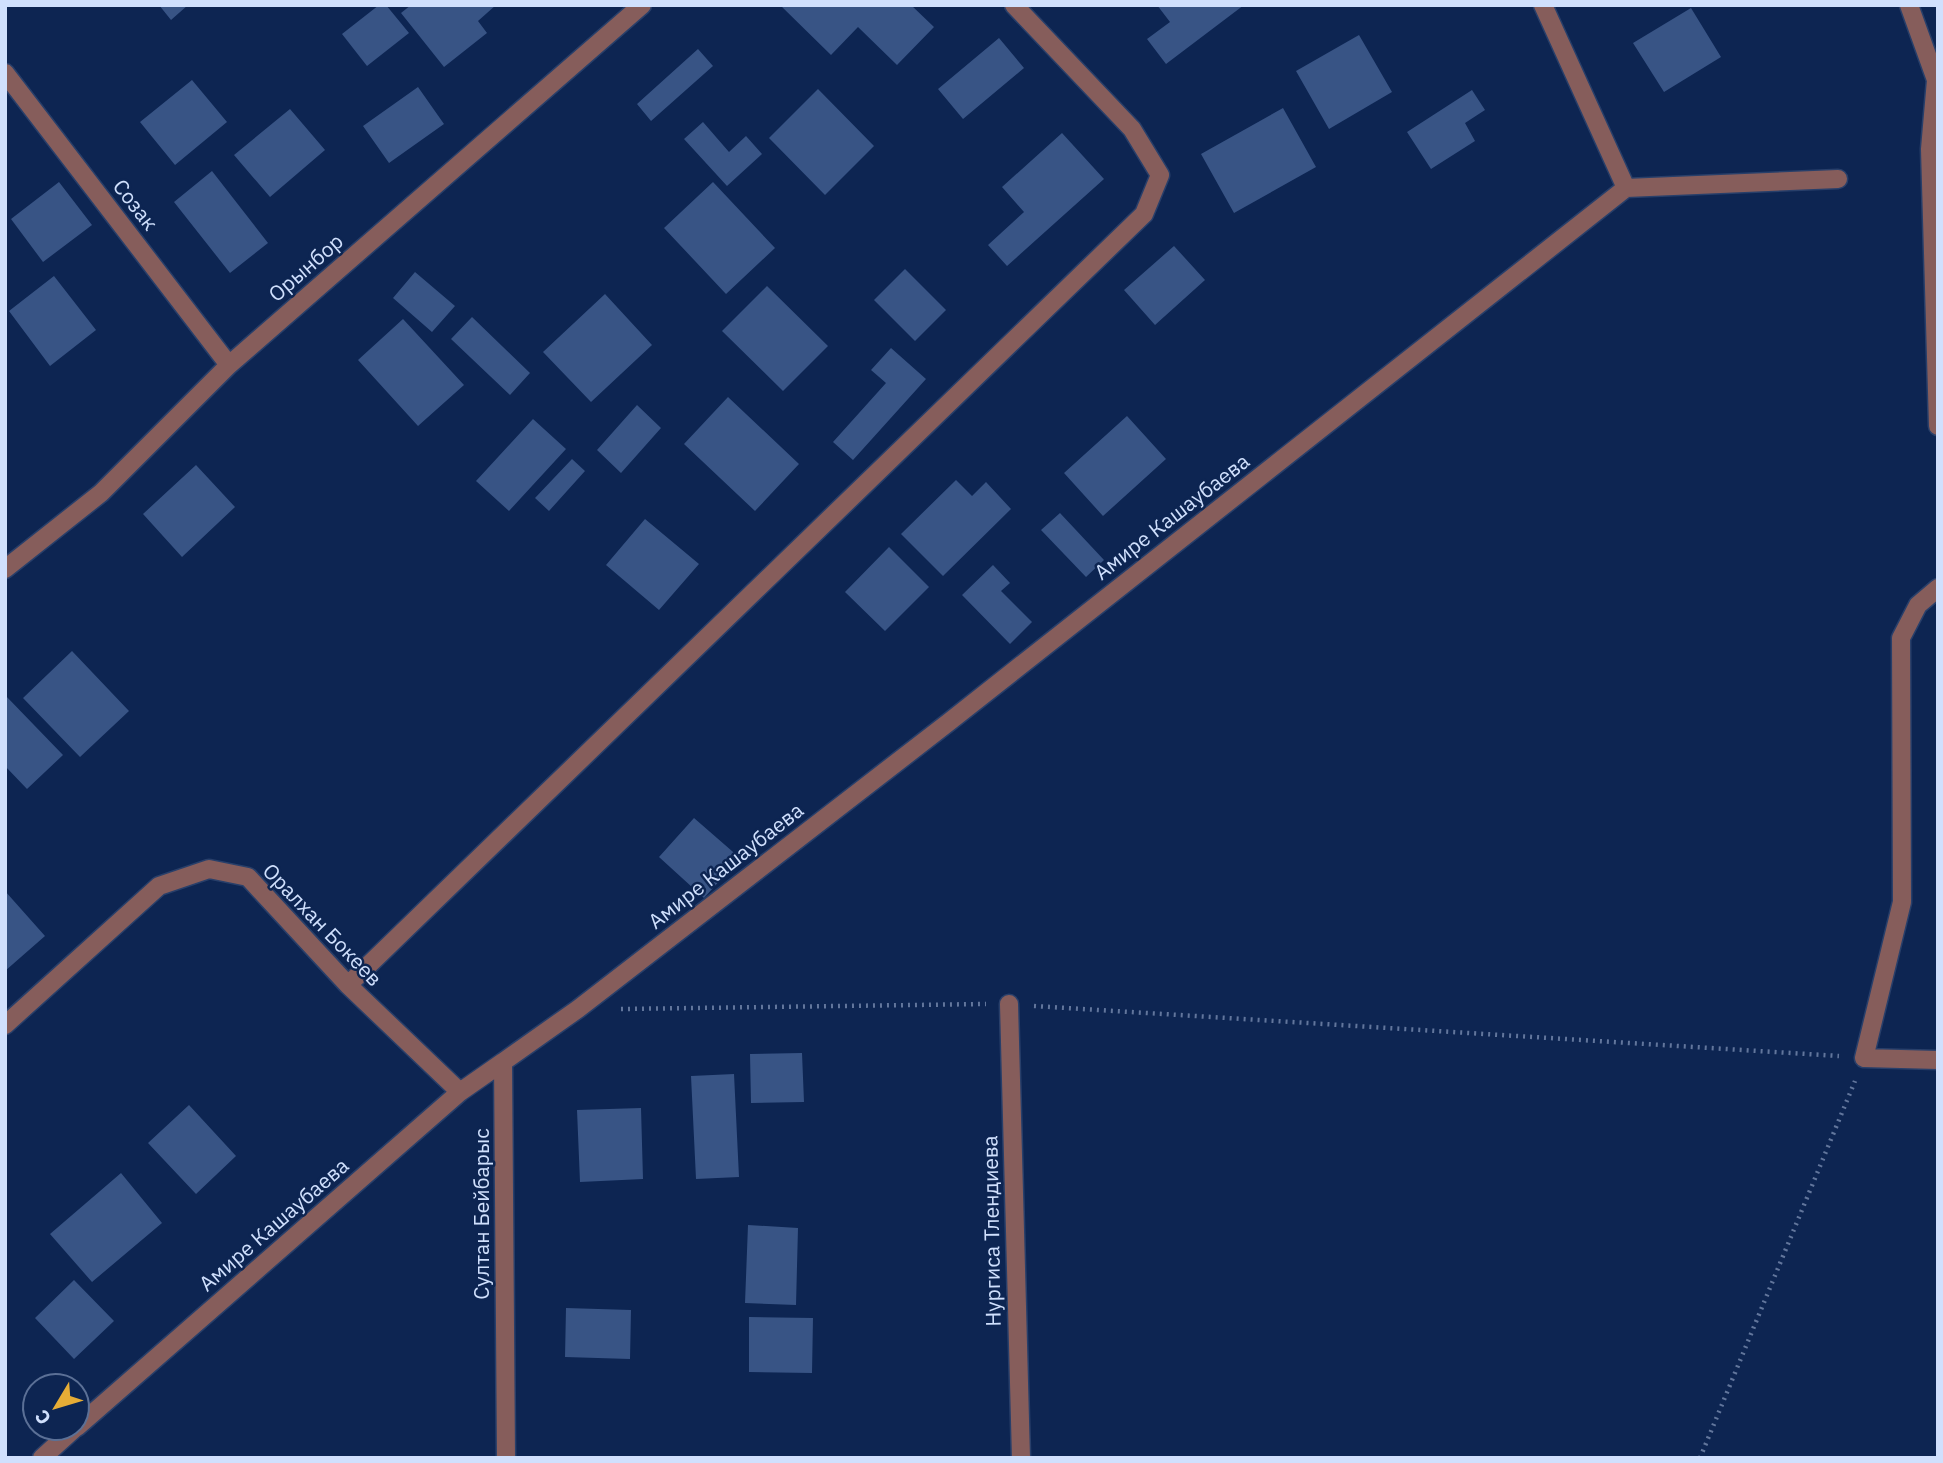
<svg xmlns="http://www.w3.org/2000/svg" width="1943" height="1463" font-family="'IBM Plex Sans',sans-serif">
  <rect width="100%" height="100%" fill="#0d2552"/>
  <path fill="#385485" d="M159,5H188L171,20Z
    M379,5H386L409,33L367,66L342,34Z
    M411,5H496L478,21L487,33L444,67L401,13Z
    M780,5H911L934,27L897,65L858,27L831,55Z
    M1157,5H1244L1166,64L1147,39L1170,22Z
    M1691,8L1721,57L1664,92L1633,43Z
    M1359,35L1392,92L1329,129L1296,71Z
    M999,38L1024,68L963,119L938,89Z
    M698,49L713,66L651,121L637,104Z
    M192,80L227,122L175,165L140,122Z
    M418,87L444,124L389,163L363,126Z
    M818,89L874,146L825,195L769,138Z
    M1472,90L1485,110L1465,123L1475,141L1431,169L1407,132Z
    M1283,108L1316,167L1234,213L1201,154Z
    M290,109L325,150L270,197L234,155Z
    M703,122L729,152L746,136L762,154L727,186L684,139Z
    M1062,133L1104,179L1007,266L988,245L1024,212L1002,187Z
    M212,171L268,243L230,273L174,202Z
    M59,182L92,225L43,262L11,219Z
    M713,182L775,248L726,294L664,228Z
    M1174,246L1205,280L1155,325L1124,290Z
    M905,269L946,310L915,341L874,300Z
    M415,272L455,306L432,332L393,298Z
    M54,276L96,330L50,366L9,311Z
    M767,286L828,346L783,391L722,331Z
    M605,294L652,345L591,402L543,352Z
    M472,317L530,373L510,395L451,339Z
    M403,319L464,385L418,426L358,360Z
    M891,348L926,379L853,460L833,442L886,383L871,370Z
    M728,397L799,464L755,511L684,444Z
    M637,405L661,428L621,473L597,450Z
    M1127,416L1166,459L1103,516L1064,473Z
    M533,419L566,449L509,511L476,481Z
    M572,459L585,471L549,511L535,498Z
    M196,465L235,507L182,557L143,514Z
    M956,480L972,496L986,482L1011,509L943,576L901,534Z
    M1060,513L1104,560L1086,577L1041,530Z
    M645,519L699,564L659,610L606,565Z
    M889,547L929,587L885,631L845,592Z
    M993,565L1010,583L1001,591L1032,622L1010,644L962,595Z
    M72,651L129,711L80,757L23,698Z
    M5,695L63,755L27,789L5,766Z
    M694,818L740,858L704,898L659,857Z
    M5,891L45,936L5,971Z
    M802,1053L804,1102L751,1103L750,1054Z
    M734,1074L739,1177L696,1179L691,1076Z
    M189,1105L236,1156L196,1194L148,1143Z
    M641,1108L643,1179L580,1182L577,1110Z
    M121,1173L162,1223L92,1282L50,1234Z
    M748,1225L798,1228L796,1305L745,1303Z
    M74,1280L114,1321L74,1359L35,1318Z
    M566,1308L631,1310L630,1359L565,1357Z
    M749,1317L813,1318L812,1373L749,1372Z"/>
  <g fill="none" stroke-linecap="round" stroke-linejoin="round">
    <g stroke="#283f6a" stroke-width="21">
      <path id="minor" d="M1543,5L1626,188
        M1909,5L1936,80L1930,149L1938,426
        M5,73L229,365
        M5,569L101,493L229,365L642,5
        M1938,588L1918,605L1901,638L1902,902L1864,1058L1938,1060
        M348,985L1144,214L1160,175L1132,129L1014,5
        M1009,1004L1021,1458
        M5,1025L159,886L209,869L248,877L348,985L460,1092
        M77,1427L460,1092L503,1062
        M42,1458L75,1428
        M506,1458L503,1062L578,1009L949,722L1626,188L1838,179"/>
    </g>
    <path stroke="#62769c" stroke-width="4.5" stroke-dasharray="2 5" stroke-linecap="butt" d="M1034,1006L1839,1056
      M621,1009L986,1004
      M1700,1458L1855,1081"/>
    <use href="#minor" stroke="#865d5b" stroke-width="18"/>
  </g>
  <g text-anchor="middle" stroke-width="5" stroke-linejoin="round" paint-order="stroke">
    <g font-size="21" fill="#d0e0fd" stroke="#0d2552">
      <text transform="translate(135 205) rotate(52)" y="7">Созак</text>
      <text transform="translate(306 268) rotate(-41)" y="7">Орынбор</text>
      <text transform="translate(1172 517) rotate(-38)" y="7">Амире Кашаубаева</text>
      <text transform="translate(726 866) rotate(-38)" y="7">Амире Кашаубаева</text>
      <text transform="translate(322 925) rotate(46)" y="7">Оралхан Бокеев</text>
      <text transform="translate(482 1214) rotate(-90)" y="7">Султан Бейбарыс</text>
      <text transform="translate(274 1225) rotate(-41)" y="7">Амире Кашаубаева</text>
      <text transform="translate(992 1231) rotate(-91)" y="7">Нургиса Тлендиева</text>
    </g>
  </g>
  <rect width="1943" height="1463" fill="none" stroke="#d0e0fd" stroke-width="14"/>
  <g transform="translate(56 1407) rotate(232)"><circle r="33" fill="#0d2552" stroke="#5b7096" stroke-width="2"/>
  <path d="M0-5L12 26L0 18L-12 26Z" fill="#e6ad36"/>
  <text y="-10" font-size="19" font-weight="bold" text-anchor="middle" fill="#d0e0fd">С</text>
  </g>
</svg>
